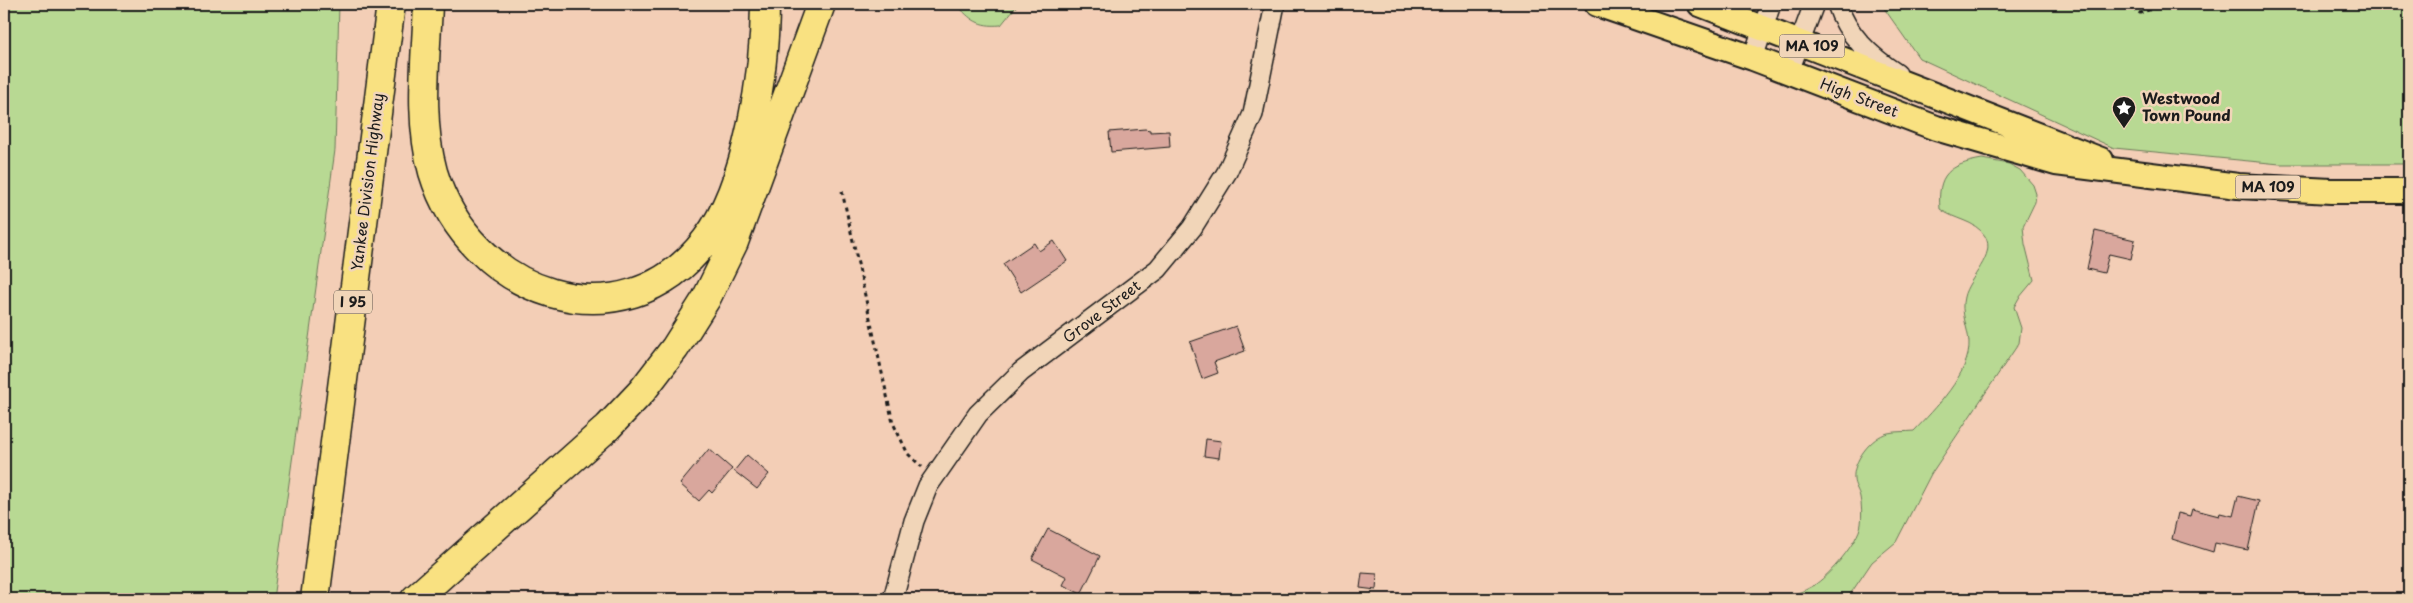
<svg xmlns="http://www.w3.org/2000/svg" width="2413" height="603" font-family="'Playpen Sans',sans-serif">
  <rect width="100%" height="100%" fill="#f3ceb6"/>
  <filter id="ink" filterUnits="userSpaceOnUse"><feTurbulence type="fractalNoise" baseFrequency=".02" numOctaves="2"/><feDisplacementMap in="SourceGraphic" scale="10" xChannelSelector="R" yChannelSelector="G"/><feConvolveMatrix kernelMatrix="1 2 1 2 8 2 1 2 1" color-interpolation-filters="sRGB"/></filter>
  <g filter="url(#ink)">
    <path fill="#b8d993" stroke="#6a7a58" d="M4,4H339L335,150L273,599H4Z
      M956,4H1018L1001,25C978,27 971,20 956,4Z
      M1881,4H2409V164H2280L2114,148L1919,58Z
      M1982,159L2009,164L2020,170L2033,185L2036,194L2035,202L2023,227L2025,244L2034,280L2019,298L2014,307L2021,328L2019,343L1931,474L1896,542L1872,562L1847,599H1781C1791,595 1803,592 1813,586C1828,577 1859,541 1861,524C1862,516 1862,506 1860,497C1859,491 1854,485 1854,479C1852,462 1871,437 1888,433C1896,431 1906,432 1914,431C1934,410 1971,373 1969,342C1968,328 1960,312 1964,297C1968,278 1997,255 1985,236C1975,220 1954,220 1940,209C1937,174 1949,165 1982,159Z"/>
    <path fill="#d9a79d" stroke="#1c1c1c" d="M1145,129L1150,130V132L1169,131L1170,147L1111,152L1109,132Z
      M2095,231L2135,240L2131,259L2109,254L2104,273L2087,269Z
      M1054,241L1067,261L1021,292L1003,264L1034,243L1039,251Z
      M1236,326L1245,351L1214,362L1218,373L1202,379L1190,342Z
      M1206,439L1221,441L1219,458L1204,456Z
      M709,449L732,469L712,493L709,490L699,501L680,484Z
      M747,455L769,474L757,489L734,471Z
      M2238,496L2259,501L2248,550L2215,543L2213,552L2172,539L2178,513L2190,516L2192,509L2219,516L2220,513L2233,516Z
      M1048,529L1100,556L1081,594L1063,585L1067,577L1032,559Z
      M1362,573L1377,574L1376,590L1360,588Z"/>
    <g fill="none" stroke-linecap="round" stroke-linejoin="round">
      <g stroke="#1c1c1c" stroke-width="22">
        <path id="minor" d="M1837,4C1847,35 1870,56 1897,74
          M1753,58L1771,4
          M1789,71L1814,4
          M893,599L914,521L928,486L978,414L1021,372L1158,269L1192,228L1227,172L1253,114L1275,4"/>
      </g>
      <g stroke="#1c1c1c" stroke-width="28">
        <path id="major" d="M1597,4L1753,58L1936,128L2056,163L2238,186L2331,191H2409
          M1700,4L2101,160"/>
      </g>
      <g stroke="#1c1c1c" stroke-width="31">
        <path id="highway" d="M428,4C426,59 418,119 433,172C470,294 622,350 706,240C748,186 765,71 765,4
          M315,599L391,4
          M415,599L608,427L642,391L675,348L706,299L734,242L821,4"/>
      </g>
      <path stroke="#1c1c1c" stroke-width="3" stroke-dasharray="4 4" stroke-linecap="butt" d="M2125,4L2140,13L2166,4
        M842,191L893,423L908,454L922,467"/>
      <use href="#minor" stroke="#f1d5b8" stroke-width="19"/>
      <use href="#major" stroke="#f9e181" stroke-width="24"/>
      <use href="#highway" stroke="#f9e181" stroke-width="28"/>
    </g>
  </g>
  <defs>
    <g id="sight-pin" transform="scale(1.25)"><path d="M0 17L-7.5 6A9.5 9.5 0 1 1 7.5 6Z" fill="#1c1c1c" stroke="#f1d5b8"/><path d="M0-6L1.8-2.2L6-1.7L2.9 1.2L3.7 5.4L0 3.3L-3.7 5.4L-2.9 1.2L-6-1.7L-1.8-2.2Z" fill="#fff"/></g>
  </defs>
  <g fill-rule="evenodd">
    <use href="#sight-pin" x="2124" y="108"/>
  </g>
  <g text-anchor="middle" stroke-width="5" stroke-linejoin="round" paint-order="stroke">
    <g fill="#f1d5b8" stroke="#5c544b" stroke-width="1">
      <rect x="1779.5" y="34.5" width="65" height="23" rx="4"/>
      <rect x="2235.5" y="175.5" width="65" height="23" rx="4"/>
      <rect x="334" y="290.5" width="38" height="23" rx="4"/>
    </g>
    <g font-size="14" font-weight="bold" fill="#1c1c1c">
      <text x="1812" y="51">MA 109</text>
      <text x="2268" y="192">MA 109</text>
      <text x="353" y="307">I 95</text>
    </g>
    <g font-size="15" fill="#1c1c1c" stroke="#f1d5b8">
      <text transform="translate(1859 98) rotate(21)" y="5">High Street</text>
      <text transform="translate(368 182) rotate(-83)" y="5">Yankee Division Highway</text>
      <text transform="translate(1102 312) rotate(-37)" y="5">Grove Street</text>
    </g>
    <g font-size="15" font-weight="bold" fill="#1c1c1c" stroke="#f1d5b8" text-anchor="start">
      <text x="2142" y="104">Westwood<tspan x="2142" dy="17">Town Pound</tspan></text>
    </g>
  </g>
  <rect width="2413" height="603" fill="none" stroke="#f1d5b8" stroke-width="20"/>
  <rect x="10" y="10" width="2393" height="583" fill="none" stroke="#1c1c1c" stroke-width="2" filter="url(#ink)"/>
</svg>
